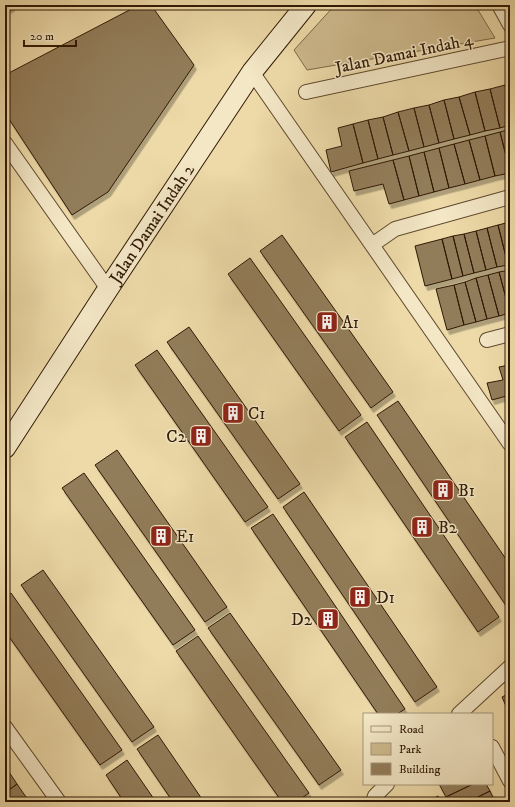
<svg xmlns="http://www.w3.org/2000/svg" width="515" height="807" font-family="'IM FELL DW Pica',serif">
  <defs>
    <filter id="shadow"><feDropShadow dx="2.5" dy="4.5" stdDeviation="0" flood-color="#0004"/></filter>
  </defs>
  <rect width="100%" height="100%" fill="#eddaa8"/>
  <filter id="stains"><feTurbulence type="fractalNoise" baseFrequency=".005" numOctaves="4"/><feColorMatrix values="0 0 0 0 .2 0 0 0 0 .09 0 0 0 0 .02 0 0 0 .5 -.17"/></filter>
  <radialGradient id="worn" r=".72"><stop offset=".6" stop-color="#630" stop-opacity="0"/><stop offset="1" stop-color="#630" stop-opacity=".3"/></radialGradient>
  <path fill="#cdb98c" stroke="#7e6948" d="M335,5H475L495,38L307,70L294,50Z"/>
  <path fill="#927d5a" stroke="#301905" filter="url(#shadow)" d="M5,5H11L12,7L5,10Z
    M139,5H151L194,65L108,192L72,215L5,113V75Z
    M510,83V103L505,85Z
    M505,85L510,103V125L500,128L490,89Z
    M490,89L500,128L485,131L475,92Z
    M475,92L485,131L470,135L459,97Z
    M459,97L470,135L454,139L444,100Z
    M444,100L454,139L439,143L429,105Z
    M429,105L439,143L424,147L414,108Z
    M414,108L424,147L409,151L398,112Z
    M398,112L409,151L393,155L383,117Z
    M383,117L393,155L378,159L368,120Z
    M368,120L378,159L363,163L353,124Z
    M353,124L363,163L331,172L326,150L342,146L338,128Z
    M510,129V170L500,132Z
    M500,132L510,173L495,176L485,136Z
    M485,136L495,176L480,180L469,140Z
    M469,140L480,180L465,184L454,144Z
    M454,144L465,184L449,188L439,148Z
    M439,148L449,188L434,192L424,152Z
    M424,152L434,192L419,196L409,156Z
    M409,156L419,196L404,200L393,160Z
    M393,160L404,200L389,204L383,184L354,191L349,171Z
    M510,222V264L508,265L498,225Z
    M498,225L508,265L497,267L487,228Z
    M487,228L497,267L486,270L476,231Z
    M476,231L486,270L474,273L464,234Z
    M464,234L474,273L463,276L453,236Z
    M282,235L393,392L371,408L260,251Z
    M453,236L463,276L452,279L442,239Z
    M442,239L452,279L425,286L415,246Z
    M250,258L361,415L339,431L228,274Z
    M510,270V313L499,272Z
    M499,272L510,313L499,316L488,275Z
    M488,275L499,316L487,319L476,278Z
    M476,278L487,319L476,322L465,282Z
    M465,282L476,322L464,325L454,285Z
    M454,285L464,325L447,330L436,289Z
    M189,327L300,484L278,499L167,342Z
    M510,348V395L492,400L487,383L503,380L499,367L509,365L506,350Z
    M157,350L268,507L245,522L135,365Z
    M398,401L510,565L509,610L377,415Z
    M367,422L499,617L478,632L345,437Z
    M117,450L227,607L205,622L95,465Z
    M84,473L195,630L173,645L62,488Z
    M304,492L437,687L415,702L283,507Z
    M273,514L405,709L397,714H378L251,528Z
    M43,570L154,727L132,742L21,585Z
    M11,593L122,750L100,765L5,631V597Z
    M230,613L341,770L319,785L208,628Z
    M198,636L309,793L296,802H282L176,651Z
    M510,693V713H509L502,697Z
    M158,735L204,802H173L137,749Z
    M127,760L156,802H124L106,775Z
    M9,772L17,784L5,793V774Z
    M17,784L26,797L20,802H5V793Z
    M439,784H473L446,797Z
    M473,784H486L490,791L468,802H448L446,797Z
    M490,791L495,802H468Z
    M438,796L441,802H427Z"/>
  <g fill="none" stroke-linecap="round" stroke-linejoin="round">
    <g stroke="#5f492e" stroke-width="16">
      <path id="street" d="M499,5L510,25
        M252,72L510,444
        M306,92L510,48
        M5,143L108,289
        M372,245L395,229L510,197
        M487,340L510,334
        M459,714L510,667
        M5,727L59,802
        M492,747L510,781
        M373,802L375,796L387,784"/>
    </g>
    <g stroke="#301905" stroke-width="22">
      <g id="secondary">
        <path id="s1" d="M5,448L108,289L252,72L306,5"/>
      </g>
    </g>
    <use href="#street" stroke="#f3e7c6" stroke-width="14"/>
    <use href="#secondary" stroke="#f3e7c6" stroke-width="20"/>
  </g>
  <defs>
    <g id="building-square" transform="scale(1.15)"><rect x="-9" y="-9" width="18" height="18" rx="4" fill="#8f2418" stroke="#f3e7c6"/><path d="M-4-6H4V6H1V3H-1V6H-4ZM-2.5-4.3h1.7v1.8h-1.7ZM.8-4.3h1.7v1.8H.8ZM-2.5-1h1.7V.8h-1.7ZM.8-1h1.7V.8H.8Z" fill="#fff"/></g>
  </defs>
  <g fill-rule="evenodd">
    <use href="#building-square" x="327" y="322"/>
    <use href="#building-square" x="233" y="413"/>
    <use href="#building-square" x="201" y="436"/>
    <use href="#building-square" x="443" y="490"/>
    <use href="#building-square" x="422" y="527"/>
    <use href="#building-square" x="161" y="536"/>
    <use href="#building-square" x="360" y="597"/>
    <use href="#building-square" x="328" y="619"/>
  </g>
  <g text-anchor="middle" stroke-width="3" stroke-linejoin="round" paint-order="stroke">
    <g font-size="17" fill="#301905" stroke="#f3e7c6">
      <text transform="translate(404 53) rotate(-12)" y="6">Jalan Damai Indah 4</text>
      <text dy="6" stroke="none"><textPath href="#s1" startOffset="268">Jalan Damai Indah 2</textPath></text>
    </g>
    <g font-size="17" fill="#301905" stroke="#f3e7c6" text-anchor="start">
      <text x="342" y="328">A1</text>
      <text x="248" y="419">C1</text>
      <text x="186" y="442" text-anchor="end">C2</text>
      <text x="458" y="496">B1</text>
      <text x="438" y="533">B2</text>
      <text x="176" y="542">E1</text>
      <text x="376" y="603">D1</text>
      <text x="312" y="625" text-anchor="end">D2</text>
    </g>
  </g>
  <rect width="515" height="807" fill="none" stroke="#eddaa8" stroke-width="20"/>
  <rect x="6" y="6" width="503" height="795" fill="none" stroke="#301905" stroke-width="2"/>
  <rect x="10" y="10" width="495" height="787" fill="none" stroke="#301905"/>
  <rect x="363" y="713" width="130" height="72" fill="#f3e7c6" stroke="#a59579"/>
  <rect x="371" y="726" width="20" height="6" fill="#f3e7c6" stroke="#a59579"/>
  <text x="399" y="733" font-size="12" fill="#301905">Road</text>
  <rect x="371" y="743" width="20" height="12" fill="#cdb98c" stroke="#a59579"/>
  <text x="399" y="753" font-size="12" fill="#301905">Park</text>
  <rect x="371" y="763" width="20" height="12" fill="#927d5a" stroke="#a59579"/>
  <text x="399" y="773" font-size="12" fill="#301905">Building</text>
  <path d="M24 40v6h52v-6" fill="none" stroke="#301905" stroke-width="2"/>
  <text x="30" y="40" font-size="12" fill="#301905" stroke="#f3e7c6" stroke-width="3" paint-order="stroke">20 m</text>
  <rect width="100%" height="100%" filter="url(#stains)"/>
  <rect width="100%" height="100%" fill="url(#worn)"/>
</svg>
